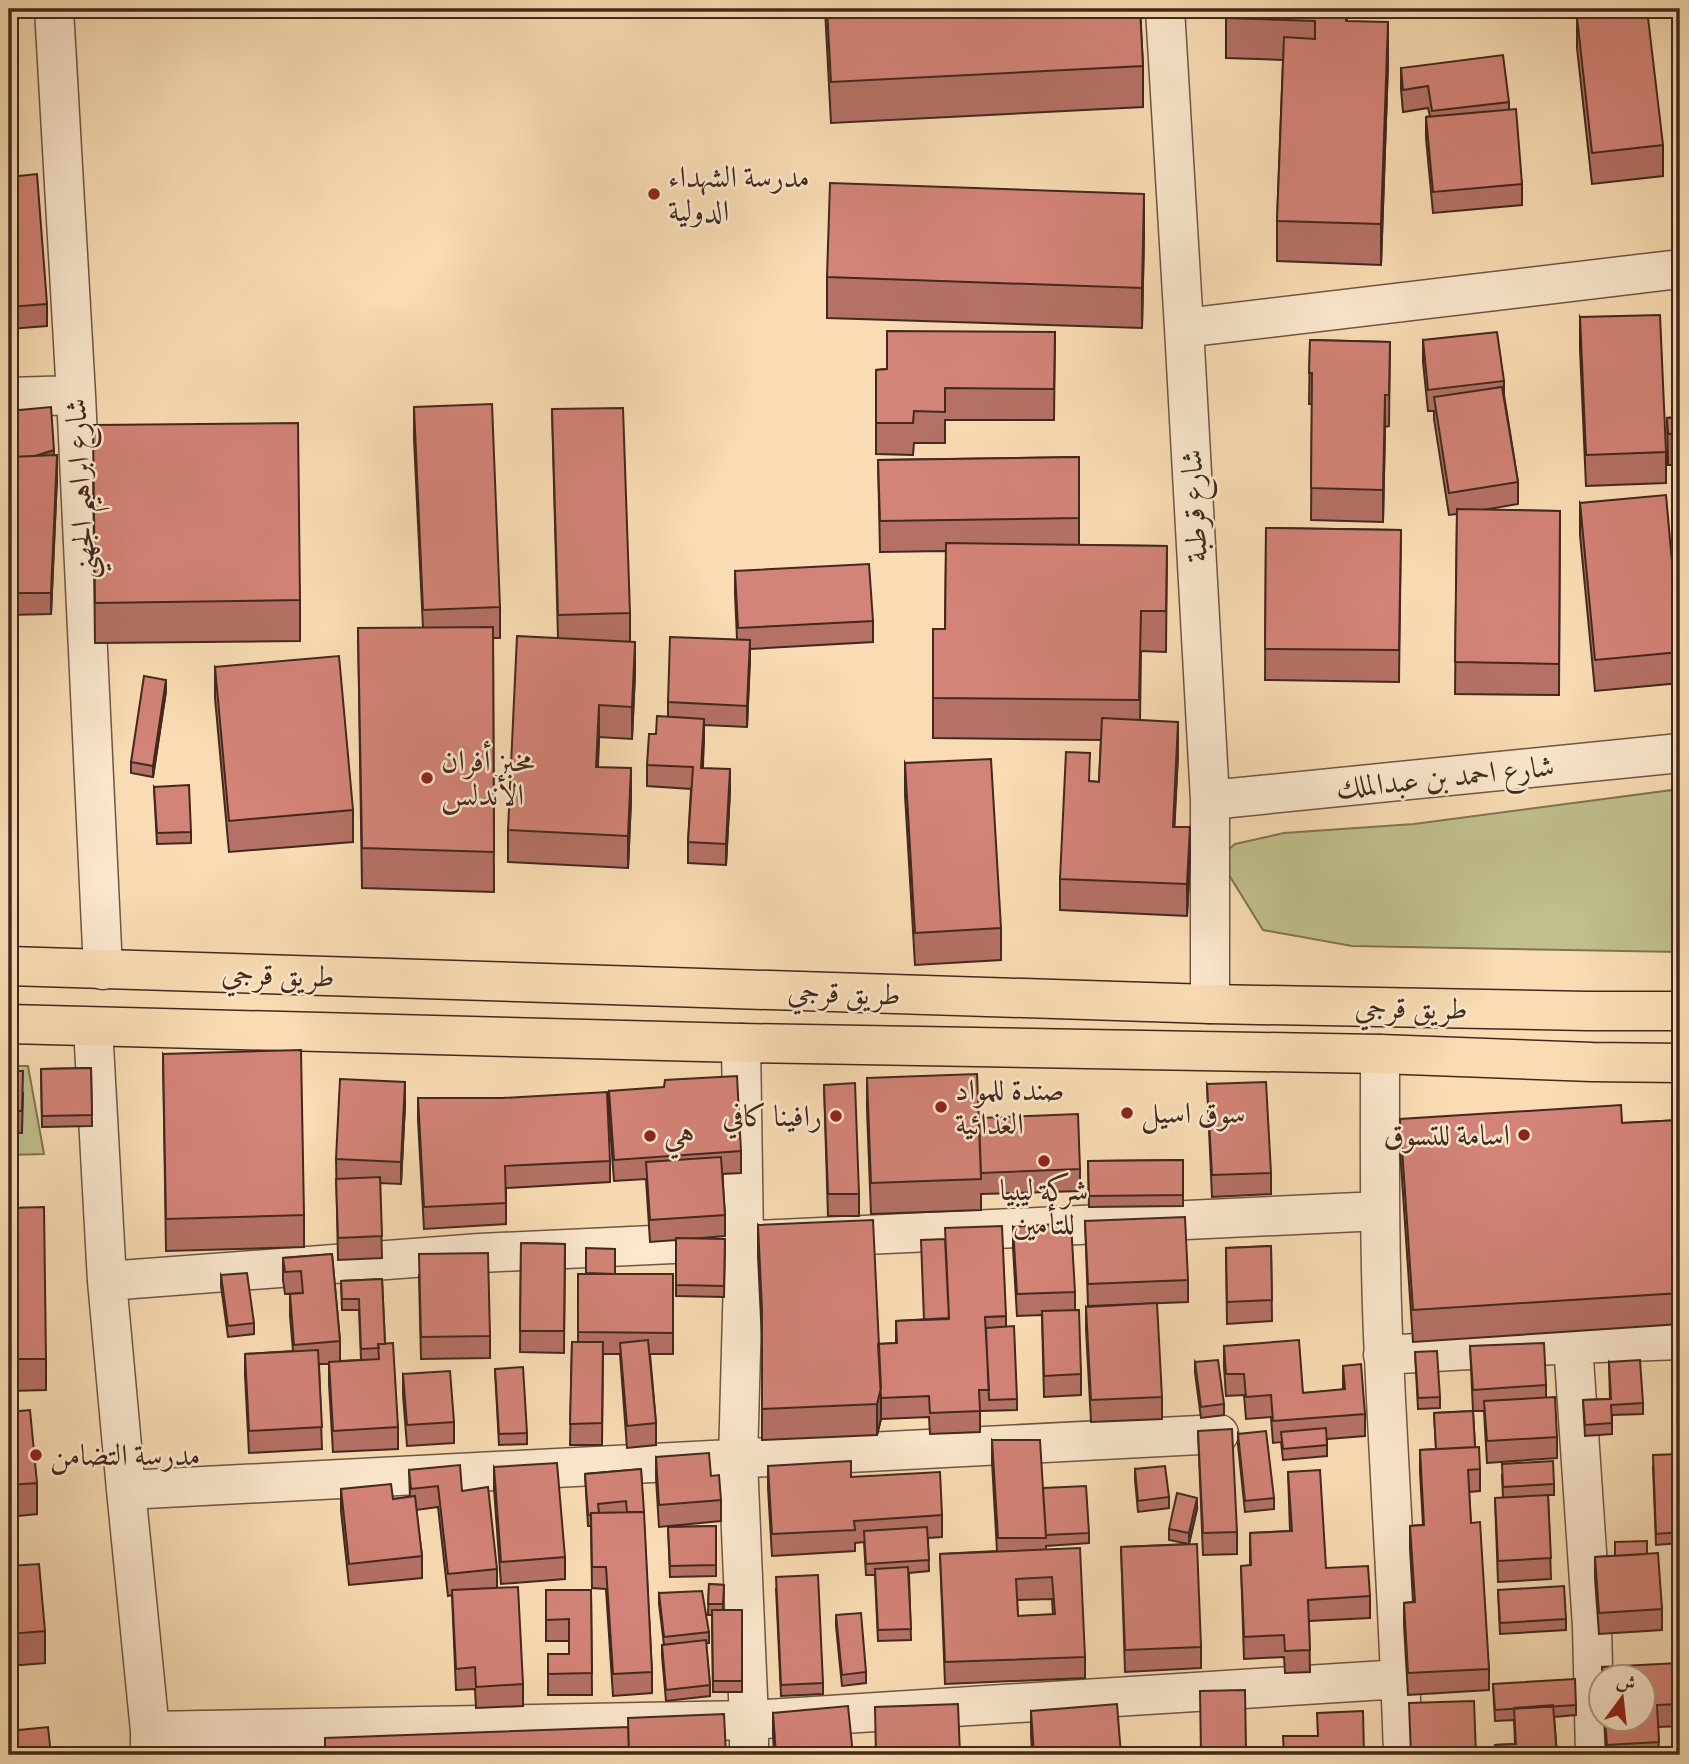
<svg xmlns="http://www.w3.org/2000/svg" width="1689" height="1764" font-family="'Sorts Mill Goudy',Amiri,serif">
  <rect width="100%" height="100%" fill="#f9dcb3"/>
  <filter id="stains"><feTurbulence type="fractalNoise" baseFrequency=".00286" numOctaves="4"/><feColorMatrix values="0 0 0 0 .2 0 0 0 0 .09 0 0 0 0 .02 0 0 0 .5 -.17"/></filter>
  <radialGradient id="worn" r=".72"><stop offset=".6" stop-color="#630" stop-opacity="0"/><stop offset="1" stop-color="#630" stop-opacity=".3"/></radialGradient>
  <path fill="#bfc08c" stroke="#807455" stroke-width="2" d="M1680,789V952L1352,946L1263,930L1229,875L1223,854L1235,844L1284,833L1414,824Z
    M9,1066H28L44,1154L9,1155Z"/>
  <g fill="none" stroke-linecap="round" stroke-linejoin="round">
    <g stroke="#6e5643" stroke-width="41">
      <path id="minor" d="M54,9L76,395L103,970
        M1165,9L1184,328L1210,800V1004
        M1184,328L1680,269
        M9,397L76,395
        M1210,800L1680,753
        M93,1027L107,1281L126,1490L150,1731V1755
        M741,1043L744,1240L738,1460L749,1720V1755
        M1380,1054C1380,1155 1379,1256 1384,1357C1390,1490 1399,1622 1403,1755
        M107,1281L480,1253L1380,1211
        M1573,1344L1592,1626L1595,1755
        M1383,1355L1573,1344L1680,1340
        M126,1490L1219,1434
        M150,1731L749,1720L1401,1679"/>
    </g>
    <g stroke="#40291e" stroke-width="41">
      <path id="trunk" d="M9,966L1210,1004L1587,1011H1680
        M9,1024L741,1043L1380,1054L1592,1062L1680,1063"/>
    </g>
    <use href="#minor" stroke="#fbe8ce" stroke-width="38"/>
    <use href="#trunk" stroke="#f9dcb3" stroke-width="38"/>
  </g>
  <path fill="#b57166" stroke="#40291e" stroke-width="2" fill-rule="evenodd" d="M9,9L13,122V154H9Z
    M825,9H1140L1143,66V107L831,123Z
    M1226,9H1347V21L1388,63L1381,265L1277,261V221L1283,60L1226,58Z
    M1406,9H1477L1407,18Z
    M1493,9H1524V14L1495,18Z
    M1577,17L1663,145V176L1592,184L1577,48Z
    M1401,68L1509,102V110L1522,184V205L1433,213L1426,138V117L1430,116L1428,108L1403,112L1401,89Z
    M9,177L47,304V326L9,329Z
    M1144,234L1142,328L827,318V277Z
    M1580,317L1666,452V483L1586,486L1580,349Z
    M1055,332L1054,420H945V443H914L913,455L876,454V370L887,369Z
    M1310,340L1390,342L1389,426L1385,427L1383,522L1311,520L1312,404H1309Z
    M1423,340L1504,381V395L1518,482V504L1483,510L1560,511L1559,695L1455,694L1457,514L1449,515L1434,419V411H1428L1423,362Z
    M414,407L500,607V638H493L494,892L362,888L358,628H423L414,439Z
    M552,409L630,613V642L635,673L632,739L599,737L598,767L631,800L628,868L508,862V830L558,638Z
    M9,411L54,456L57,477L51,614L9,615Z
    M1680,417V465H1668L1667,418Z
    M1079,457V545L1167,546L1166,652L1141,651L1140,720L1178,754L1174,827L1190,859L1187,916L1060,910V879L1090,781L1099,782L1101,740L933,738V629H945L946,551L880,552L878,460Z
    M93,465L300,600V641L95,643Z
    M1680,501V559L1677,523V502Z
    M1580,503L1680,647V683L1595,691L1580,535Z
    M1266,528L1401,530L1399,682L1265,680Z
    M735,571L873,621V642L750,649L747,727L704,725L703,768L730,791L726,865L688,863V842L691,789L647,786V765L656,734L668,716V702L737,639L735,593Z
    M215,667L353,810V842L229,852L215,698Z
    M166,691L153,777L131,773V762Z
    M905,763L1001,928V960L915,965L905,795Z
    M154,787L191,832V843L157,844Z
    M163,1054L304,1215V1247L166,1251Z
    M91,1068L92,1126L42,1127L41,1069Z
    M9,1071L23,1093L22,1133L9,1132Z
    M867,1078L979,1118L1080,1169V1191L981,1194V1210L871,1214L867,1110Z
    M1207,1084L1271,1173V1194L1212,1197Z
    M824,1085L859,1194V1216H828Z
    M609,1091L741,1151V1173L722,1174L725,1215V1236L690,1239H725L724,1297L676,1296V1240L650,1242L646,1179L614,1181L609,1113Z
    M418,1098L610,1161V1182L506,1188V1224L424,1229L418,1120Z
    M405,1104L401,1184L380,1183L382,1258L338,1260L336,1159Z
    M1400,1119L1622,1123L1680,1120V1324L1413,1342L1400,1150Z
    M1183,1160V1206L1089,1207L1088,1161Z
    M9,1208L46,1359V1390L9,1391Z
    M1085,1221L1188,1280V1302L1088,1306Z
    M758,1225L878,1344L896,1343V1321L1006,1316V1327L1017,1399V1410L980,1411V1432L930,1434L929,1417L881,1419L877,1435L762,1440V1340L758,1256Z
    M1013,1227L1075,1292V1310L1081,1374V1395L1044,1397L1042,1315L1017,1316L1013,1248Z
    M521,1243L565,1244L564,1353L520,1352Z
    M1271,1246L1272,1321L1227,1324L1226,1248Z
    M332,1254L340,1341V1361L361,1360L359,1310H342L341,1281L382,1279L385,1344L398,1427V1449L333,1452L329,1384V1364H319L322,1449L249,1453L245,1375V1354L293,1351L290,1316V1294L301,1293L285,1294L283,1280V1258Z
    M578,1274H673V1354H650L656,1423V1445L627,1448L620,1354H603L602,1445H570L572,1342H578Z
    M221,1275L254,1323V1334L228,1337L221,1286Z
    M419,1276L490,1336V1358L421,1359Z
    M1086,1307L1162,1397V1419L1091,1422L1086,1329Z
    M1224,1346L1303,1393L1343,1390V1366L1365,1414V1436L1327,1439V1456L1283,1460L1281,1442L1273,1443L1271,1417L1246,1419L1244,1395L1226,1396L1224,1367Z
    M1470,1346L1546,1385V1398L1557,1437V1458L1487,1463L1484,1411H1473L1475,1447L1480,1469V1491L1469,1492L1471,1523L1489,1669V1690L1408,1695L1404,1625V1603L1413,1602L1410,1548V1526L1423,1525L1420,1472V1450L1436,1449L1434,1413L1473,1411Z
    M1415,1352L1440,1397V1408L1418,1409Z
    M1195,1362L1224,1404V1415L1201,1418L1195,1373Z
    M1609,1362L1643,1403V1414L1612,1415V1434L1585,1436L1583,1400L1610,1399Z
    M495,1369L527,1433V1444L499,1445Z
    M403,1374L454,1422V1443L407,1446L403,1395Z
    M9,1412L37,1483V1514L9,1517Z
    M1198,1431L1237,1532V1554L1203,1555Z
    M1238,1434L1274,1498V1509L1245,1512L1238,1445Z
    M992,1440L1089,1533V1543L1046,1546V1550L1085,1657V1678L945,1684L940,1554L997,1551L992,1462ZM1052,1599L1053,1615L1018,1616L1017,1600Z
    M656,1457L711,1476L721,1500V1521L659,1527L656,1478Z
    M1680,1463V1543L1656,1545L1653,1466Z
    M768,1466L851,1477L942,1515V1537L928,1538L929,1571L909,1573L911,1640L878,1641L875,1575H866L864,1542L855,1543V1551L772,1556L768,1488Z
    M494,1467L565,1557V1579L501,1584L494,1489Z
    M641,1469L652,1672V1693L613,1696L606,1589L592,1588L591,1526H588L585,1474Z
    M1135,1469L1169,1497V1508L1138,1512L1135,1480Z
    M409,1470L462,1491L497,1569V1588L523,1684V1706L476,1708L475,1689L456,1690L452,1595L448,1596L438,1507L416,1510L422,1556V1578L349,1585L341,1511V1489L393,1499L410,1497Z
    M1288,1472L1326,1568L1370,1596V1618L1309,1621L1310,1672L1285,1673L1284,1657L1244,1659L1241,1566H1250V1533L1290,1531Z
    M1502,1475L1554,1484V1495H1548L1551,1579L1498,1582L1495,1498H1503Z
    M1197,1509L1189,1544L1201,1647V1668L1125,1672L1121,1547L1189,1544L1169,1540V1529Z
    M716,1526V1576L670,1577L668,1527Z
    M1615,1542L1647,1554L1662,1609V1630L1599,1634L1595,1578V1557L1615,1556Z
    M9,1566L45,1631V1663L9,1666Z
    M709,1584L724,1585L723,1610H742V1692H713L712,1615H708Z
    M776,1588L823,1683V1694L781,1696Z
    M546,1590H591L592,1695H548V1654H569V1641H546Z
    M1498,1590L1566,1619V1630L1500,1634Z
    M659,1593L709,1632V1643H706L710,1685V1696L666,1701L662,1656V1645H664L659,1604Z
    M836,1615L866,1672V1683L842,1686L836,1626Z
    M1602,1667L1680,1680V1726L1658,1727L1659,1755H1606L1604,1718H1643V1676H1602Z
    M1493,1684L1576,1705V1715L1554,1717L1557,1755H1495V1745L1515,1744L1514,1720L1495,1721Z
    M1031,1711L1121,1755H1032L1031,1733Z
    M773,1713L853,1755H774L773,1735Z"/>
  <path fill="#945c53" stroke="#40291e" stroke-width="2" d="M1388,22V63L1381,265V224Z
    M1144,194V234L1142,328V288Z
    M1385,395V427L1383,522V490Z
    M54,450V461L9,464Z
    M57,455V477L51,614V593Z
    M750,640V661L747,727V706Z
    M635,642V673L632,739V707Z
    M166,680V691L153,777V766Z
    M599,705V737L596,798V767Z
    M704,719V740L701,790V768Z
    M1178,722V754L1173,858V827Z
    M631,768V800L628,868V836Z
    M730,769V791L726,865V844Z
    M1190,827V859L1187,916V884Z
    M405,1082V1104L401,1184V1162Z
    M881,1388V1419L877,1435V1404Z
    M1197,1498V1509L1189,1544V1533Z"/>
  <path fill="#d38377" stroke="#40291e" stroke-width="2" fill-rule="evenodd" d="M9,9L13,122L9,123Z
    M827,9H1140L1143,66L831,82Z
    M1226,9H1346V21L1388,22L1381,224L1277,221L1284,37L1315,39V21L1226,18Z
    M1647,9L1663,145L1592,153L1577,17Z
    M1503,55L1509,102L1432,111L1428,86L1403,90L1401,68Z
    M1516,109L1522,184L1433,192L1426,117Z
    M37,174L47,304L9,307V177Z
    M830,183L1144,194L1142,288L827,277Z
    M1660,315L1666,452L1586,455L1580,317Z
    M887,331L1055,332L1054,389L945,388V412L914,411L913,423H876V370L887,369Z
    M1497,332L1504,381L1428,390L1423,340Z
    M1310,340L1390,342L1389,395H1385L1383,490L1311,488L1312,373H1309Z
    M1502,387L1518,482L1449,493L1434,397Z
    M492,404L500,607L423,610L414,407Z
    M51,407L54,450L35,456L9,457V411Z
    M623,408L630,613L558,615L552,409Z
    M1680,417V433L1668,434L1667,418Z
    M298,423L300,600L95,603L93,425Z
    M57,455L51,593H9V457Z
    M1079,457V518L880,521L878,460Z
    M1666,495L1680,652L1595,660L1580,503Z
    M1680,501V538L1677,502Z
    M1457,509L1560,511L1559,664L1455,662Z
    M1266,528L1401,530L1399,650L1265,649Z
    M946,543L1167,546L1166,611H1141L1139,700L933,698V629H945Z
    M869,564L873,621L738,628L735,571Z
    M493,627L494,852L362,848L358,628Z
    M517,636L635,642L632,707L599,705L596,767L631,768L628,836L508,830Z
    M670,637L750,640L747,706L668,702Z
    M339,656L353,810L229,821L215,667Z
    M144,676L166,680L153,766L131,762Z
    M657,716L704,719L701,768L730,769L726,844L688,842L693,767L647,765L649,734H656Z
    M1102,718L1178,722L1173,827H1190L1187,884L1060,879L1066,752L1090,753L1089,781L1099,782Z
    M991,759L1001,928L915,933L905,763Z
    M189,785L191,832L157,833L154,787Z
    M301,1050L304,1215L166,1219L163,1054Z
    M91,1068L92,1115L42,1116L41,1069Z
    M9,1071H23L22,1111H9Z
    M977,1074L981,1179L871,1183L867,1078Z
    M737,1076L741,1151L614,1160L609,1091L664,1087L665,1080Z
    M340,1079L405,1082L401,1162L336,1159Z
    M1266,1082L1271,1173L1212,1175L1207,1084Z
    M855,1083L859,1194H828L824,1085Z
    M607,1092L610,1161L505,1166L506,1203L424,1207L418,1098H502Z
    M1621,1105L1622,1123L1680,1120V1293L1413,1310L1400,1119Z
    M1078,1114L1080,1169L981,1173L979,1118Z
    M721,1157L725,1215L650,1220L646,1162Z
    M1183,1160V1195L1089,1196L1088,1161Z
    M380,1177L382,1236L338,1238L336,1179Z
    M44,1207L46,1359H9V1208Z
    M1185,1217L1188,1280L1088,1284L1085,1221Z
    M873,1220L881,1388L877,1404L762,1409V1309L758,1225Z
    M1071,1223L1075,1292L1017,1294L1013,1227Z
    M1002,1226L1006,1316L985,1317L989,1390H979L980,1411L930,1413L929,1396L881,1398L878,1344L897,1343L896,1321L949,1318L945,1228Z
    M676,1238L725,1239L724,1286L676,1285Z
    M945,1239L949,1319L924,1320L921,1240Z
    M521,1243L565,1244L564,1331H520Z
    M1271,1246L1272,1300L1227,1302L1226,1248Z
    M586,1248L615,1249V1274L586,1273Z
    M488,1253L490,1336L421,1337L419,1254Z
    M332,1254L340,1341L294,1345L290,1294L303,1293L301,1271L285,1272L283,1258Z
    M247,1273L254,1323L228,1326L221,1275Z
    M578,1274H673V1333L578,1332Z
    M382,1279L385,1344H378L379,1348L361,1349L359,1299H342L341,1281Z
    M1157,1303L1162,1397L1091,1400L1086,1307Z
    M1079,1310L1081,1374L1044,1376L1042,1311Z
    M1014,1326L1017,1399L989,1400L986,1328Z
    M648,1340L656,1423L627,1426L620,1343Z
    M1299,1340L1303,1393L1345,1389L1343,1366L1361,1364L1365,1414L1273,1421L1271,1395L1246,1397L1244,1374H1226L1224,1346Z
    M572,1342H603L602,1423L570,1424Z
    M393,1343L398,1427L333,1431L329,1362L379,1359L378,1344Z
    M1544,1343L1546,1385L1473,1390L1470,1346Z
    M318,1350L322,1427L249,1431L245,1354Z
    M1437,1351L1440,1397L1418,1398L1415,1352Z
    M1218,1360L1224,1404L1201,1407L1195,1362Z
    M1640,1360L1643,1403L1611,1405L1612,1423L1585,1425L1583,1400L1611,1399L1609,1362Z
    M523,1367L527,1433L499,1434L495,1369Z
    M450,1371L454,1422L407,1425L403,1374Z
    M1555,1397L1557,1437L1487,1441L1484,1401Z
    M30,1410L37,1483L9,1485V1412Z
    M1473,1411L1475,1447L1436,1449L1434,1413Z
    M1326,1428L1327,1445L1283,1449L1281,1432Z
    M1232,1429L1237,1532L1203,1533L1198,1431Z
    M1266,1431L1274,1498L1245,1501L1238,1434Z
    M992,1440H1040L1046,1538H998Z
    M1479,1447L1480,1469L1468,1470L1471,1523L1480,1522L1489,1669L1408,1673L1404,1603L1415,1602L1410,1526L1424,1525L1420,1450Z
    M709,1453L711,1476L719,1475L721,1500L659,1505L656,1457Z
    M1680,1454V1532L1656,1534L1653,1455Z
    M851,1461V1477L940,1472L942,1515L854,1521L855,1530L772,1534L768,1466Z
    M1553,1461L1554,1484L1503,1487L1502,1464Z
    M557,1463L565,1557L501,1562L494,1467Z
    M460,1465L462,1491L488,1487L497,1569L448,1574L438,1486L411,1489L409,1470Z
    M1165,1466L1169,1497L1138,1501L1135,1469Z
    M641,1469L644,1512H627L626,1501L598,1504L599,1513H591V1515H588L585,1474Z
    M1320,1470L1326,1568L1368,1566L1370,1596L1308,1600L1310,1650L1285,1651L1284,1635L1244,1637L1241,1566L1251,1565L1250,1533L1292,1531L1288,1472Z
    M391,1484L393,1499L415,1496L422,1556L349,1564L341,1489Z
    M1086,1486L1089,1533L1046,1535L1043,1488Z
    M1177,1493L1197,1498L1189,1533L1169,1529Z
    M1548,1495L1551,1558L1498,1561L1495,1498Z
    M644,1512L652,1672L613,1674L606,1567H592L591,1513Z
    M716,1526V1565L670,1566L668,1527Z
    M927,1527L929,1560L866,1564L864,1531Z
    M1647,1541V1554L1615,1556V1542Z
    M1197,1544L1201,1647L1125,1650L1121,1547Z
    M1080,1548L1085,1657L945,1662L940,1554ZM1052,1577L1055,1614L1018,1616L1016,1579Z
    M1658,1553L1662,1609L1599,1613L1595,1557Z
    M39,1564L45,1631L9,1634V1566Z
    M908,1567L911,1629L878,1630L875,1569Z
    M818,1575L823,1683L781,1685L776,1577Z
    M709,1584L724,1585L723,1604H708Z
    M1564,1586L1566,1619L1500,1623L1498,1590Z
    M518,1587L523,1684L476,1687L475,1667L456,1669L452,1590Z
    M546,1590H591L592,1673L548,1674V1654H569V1619L546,1620Z
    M702,1591L709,1632L664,1637L659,1593Z
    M712,1610H742V1681H713Z
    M861,1613L866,1672L842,1675L836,1615Z
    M706,1640L710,1685L666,1690L662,1645Z
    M1679,1663L1680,1704L1657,1705L1659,1742L1607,1745L1605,1718H1643V1676H1603L1602,1667Z
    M1575,1679L1576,1705L1495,1710L1493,1684Z
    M1245,1690L1246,1749L1280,1748V1755H1201L1200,1691Z
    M1474,1701L1476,1755H1411L1409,1703Z
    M958,1704L960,1755H876L875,1707Z
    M1117,1704L1121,1755H1034L1031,1711Z
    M1553,1705L1557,1755H1496L1495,1745L1516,1744L1514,1708Z
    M848,1706L853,1755H776L773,1713Z
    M1363,1711L1364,1755H1284L1283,1736H1318L1317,1713Z
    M724,1714L726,1755H629L628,1718Z
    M48,1727L51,1755H9V1731Z
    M628,1727L629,1755H325V1738Z"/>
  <g fill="#8f2418" stroke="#fbe8ce" stroke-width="2.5">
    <circle cx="654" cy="194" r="7"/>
    <circle cx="427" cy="778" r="7"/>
    <circle cx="941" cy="1107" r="7"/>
    <circle cx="1127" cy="1113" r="7"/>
    <circle cx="836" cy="1116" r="7"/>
    <circle cx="1524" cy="1135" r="7"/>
    <circle cx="650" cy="1136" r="7"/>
    <circle cx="1044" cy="1161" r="7"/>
    <circle cx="36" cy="1455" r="7"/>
  </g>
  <g text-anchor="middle" stroke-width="5" stroke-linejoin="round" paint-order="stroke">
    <g font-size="30" fill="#40291e" stroke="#fbe8ce" text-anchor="start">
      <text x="668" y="187">مدرسة الشهداء<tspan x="668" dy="34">الدولية</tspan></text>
      <text x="441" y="771">مخبز أفران<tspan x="441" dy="34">الأندلس</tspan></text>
      <text x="955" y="1100">صندة للمواد<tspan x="955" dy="34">الغذائية</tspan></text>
      <text x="1141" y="1123">سوق اسيل</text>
      <text x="822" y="1126" text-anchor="end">رافينا كافي</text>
      <text x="1510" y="1145" text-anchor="end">اسامة للتسوق</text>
      <text x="664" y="1146">هي</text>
      <text x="1044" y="1200" text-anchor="middle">شركة ليبيا<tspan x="1044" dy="34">للتأمين</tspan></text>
      <text x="50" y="1465">مدرسة التضامن</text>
    </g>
    <g font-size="30" fill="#40291e" stroke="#fbe8ce">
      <text transform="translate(80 489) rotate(-93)" y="10">شارع ابراهيم الجهني</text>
      <text transform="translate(1194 506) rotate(-93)" y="10">شارع قرطبة</text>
      <text transform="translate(1445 777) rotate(-6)" y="10">شارع احمد بن عبدالملك</text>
      <text transform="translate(278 975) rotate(2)" y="10">طريق قرجي</text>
      <text transform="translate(844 993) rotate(2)" y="10">طريق قرجي</text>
      <text transform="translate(1411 1008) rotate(1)" y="10">طريق قرجي</text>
    </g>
  </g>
  <rect width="1689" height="1764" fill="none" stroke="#f9dcb3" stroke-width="35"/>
  <rect x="10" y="10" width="1668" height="1743" fill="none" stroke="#40291e" stroke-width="3.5"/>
  <rect x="18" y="18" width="1654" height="1729" fill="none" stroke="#40291e" stroke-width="2"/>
  <g transform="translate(1622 1698) rotate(15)"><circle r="33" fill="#fbe8ce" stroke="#b09c88" stroke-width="2"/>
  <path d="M0-5L12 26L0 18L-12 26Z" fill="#8f2418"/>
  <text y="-10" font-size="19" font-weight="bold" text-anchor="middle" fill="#40291e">ش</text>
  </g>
  <rect width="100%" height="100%" filter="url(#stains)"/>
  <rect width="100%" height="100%" fill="url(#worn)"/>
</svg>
